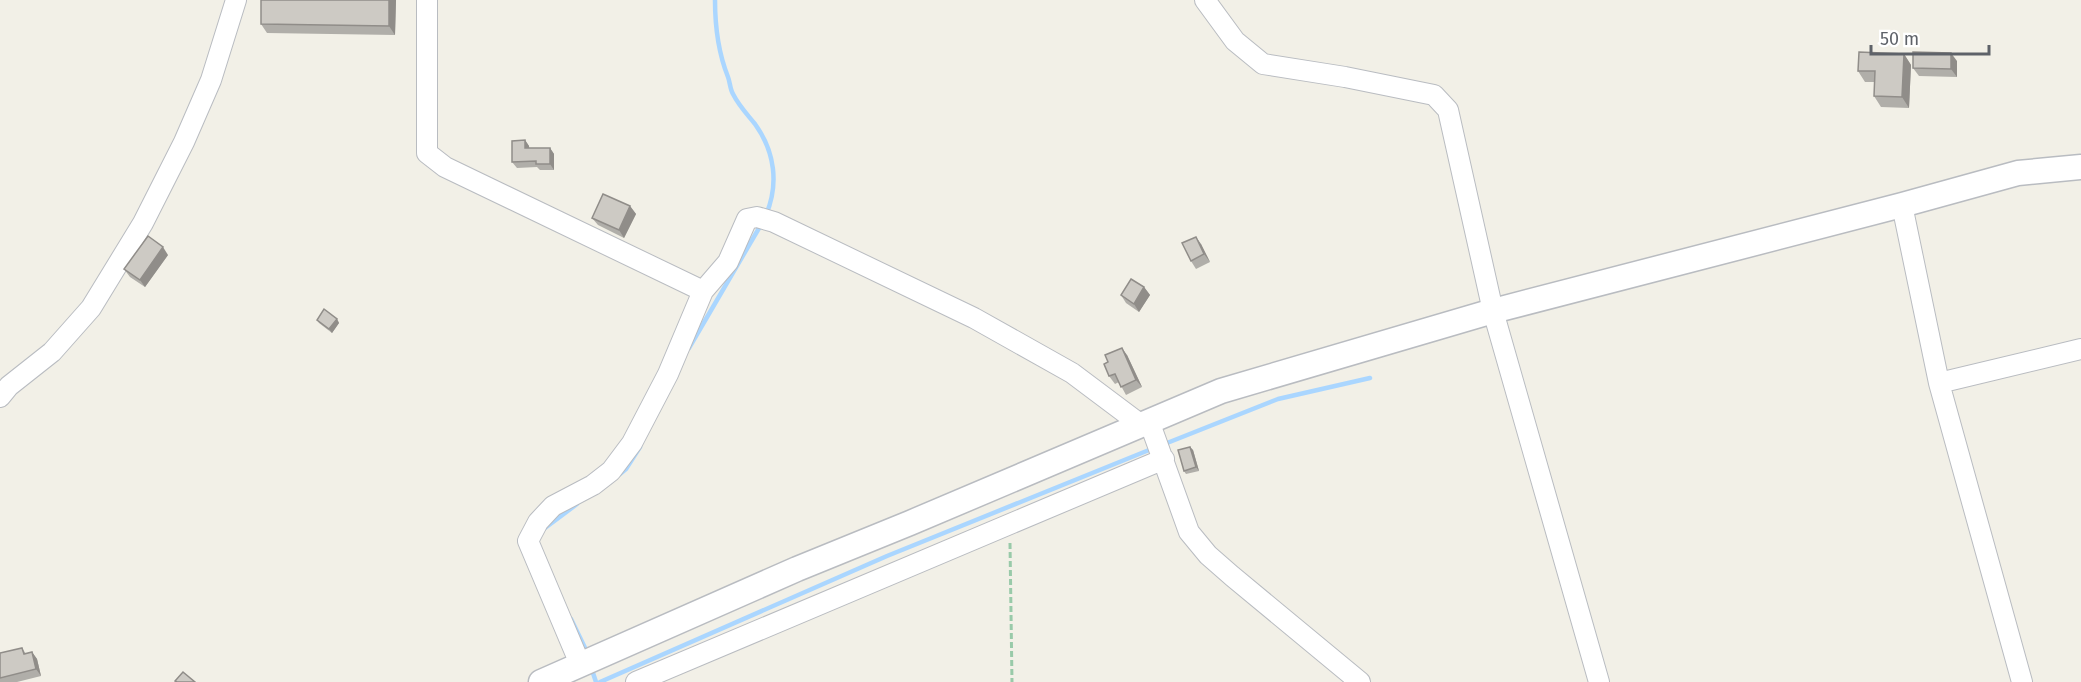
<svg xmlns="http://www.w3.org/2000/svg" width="2081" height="682" font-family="'Fira Sans',sans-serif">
  <rect width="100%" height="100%" fill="#f2f0e7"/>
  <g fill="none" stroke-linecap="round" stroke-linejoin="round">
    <path stroke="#aad6ff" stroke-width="4.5" d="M715,0C715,27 718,52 728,77C730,82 730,89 733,94C739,106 747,114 755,124C775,152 779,184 766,215
      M689,348L762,223
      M1162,445L1278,399L1370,378
      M620,474L626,469L640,447
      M545,528L577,504
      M571,619L587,652
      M593,673L596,682
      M600,682L887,556L1154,448"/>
    <g stroke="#b9bcc1" stroke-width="22">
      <path id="minor" d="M427,0V153L445,167L703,291
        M1205,0L1235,41L1263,64L1345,77L1434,95L1448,110L1493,311L1599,682
        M1902,205L1939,383L2022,682
        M1939,383L2081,349
        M0,397L9,386L52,352L91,308L143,223L184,142L211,80L236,0
        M1149,421L1189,532L1208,555L1232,576L1360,682
        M580,664L528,541L538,522L553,506L593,485L611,471L632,443L668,374L703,291L728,262L747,219L757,217L774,222L974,318L1072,373L1140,424
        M636,682L1164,459"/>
    </g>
    <g stroke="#b9bcc1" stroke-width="27">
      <path id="tertiary" d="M541,682L797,569L910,523L1221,391L1493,311L1902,205L2018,173L2081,167"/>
    </g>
    <path stroke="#99caa9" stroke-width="3" stroke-dasharray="6 3" stroke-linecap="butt" d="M1010,543L1012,682"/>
    <use href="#minor" stroke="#fff" stroke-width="20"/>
    <use href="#tertiary" stroke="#fff" stroke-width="24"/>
  </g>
  <path fill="#b0aea9" d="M261,0H396L395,35L267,33L261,24Z
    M1904,54L1911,65L1909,108L1881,107L1874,96L1875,82H1865L1858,71Z
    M1957,61V77L1919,76L1913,68Z
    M525,140L529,146V148H550L554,154V170H540L537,167L517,168L512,162Z
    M630,206L636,214L624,238L598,225L592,218Z
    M1201,244L1210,262L1196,269L1191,261Z
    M168,255L145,287L130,277L124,269Z
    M1144,287L1150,295L1139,312L1126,303L1121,295Z
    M337,319L339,323L332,333L319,323L317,320Z
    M1127,355L1142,387L1126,395L1119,382L1115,384L1109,376Z
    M1190,447L1193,450L1199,471L1186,474L1184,471Z
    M22,648L26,654L32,652L37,659L41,676L17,682H0V653Z"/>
  <path fill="#908d89" d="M389,0H396L395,35L389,26Z
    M1951,53L1957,61V77L1951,69Z
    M1904,54L1911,65L1909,108L1902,97Z
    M525,140L529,146L530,154L525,148Z
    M550,148L554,154V170L550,164Z
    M630,206L636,214L624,238L619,230Z
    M1196,237L1201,244L1210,262L1204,254Z
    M163,247L168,255L145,287L140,280Z
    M1144,287L1150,295L1139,312L1134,304Z
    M337,319L339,323L332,333L329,329Z
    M1122,348L1127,355L1142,387L1136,380Z
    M1190,447L1193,450L1199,471L1196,467Z
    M32,652L37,659L41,676L36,669Z"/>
  <path fill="#cdcac4" stroke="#908d89" stroke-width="1.5" d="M261,0H389V26L261,24Z
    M1859,52L1904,54L1902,97L1874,96L1875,71H1858Z
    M1913,52L1951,53V69L1913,68Z
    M525,140V148H550V164H536V161L512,162V141Z
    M603,194L630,206L619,230L592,218Z
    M148,236L163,247L140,280L124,269Z
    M1196,237L1204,254L1191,261L1182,243Z
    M1131,279L1144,287L1134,304L1121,295Z
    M324,309L337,319L329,329L317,320Z
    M1122,348L1136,380L1121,387L1115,374L1109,376L1104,364L1108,362L1105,355Z
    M1190,447L1196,467L1184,471L1178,450Z
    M22,648L24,654L32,652L36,669L0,678V653Z
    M183,672L195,682H177L175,681Z"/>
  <path d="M1871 45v9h118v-9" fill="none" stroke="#5e6269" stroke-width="3"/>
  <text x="1880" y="45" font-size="18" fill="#5e6269" stroke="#ffffff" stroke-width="4.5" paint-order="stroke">50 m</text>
</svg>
